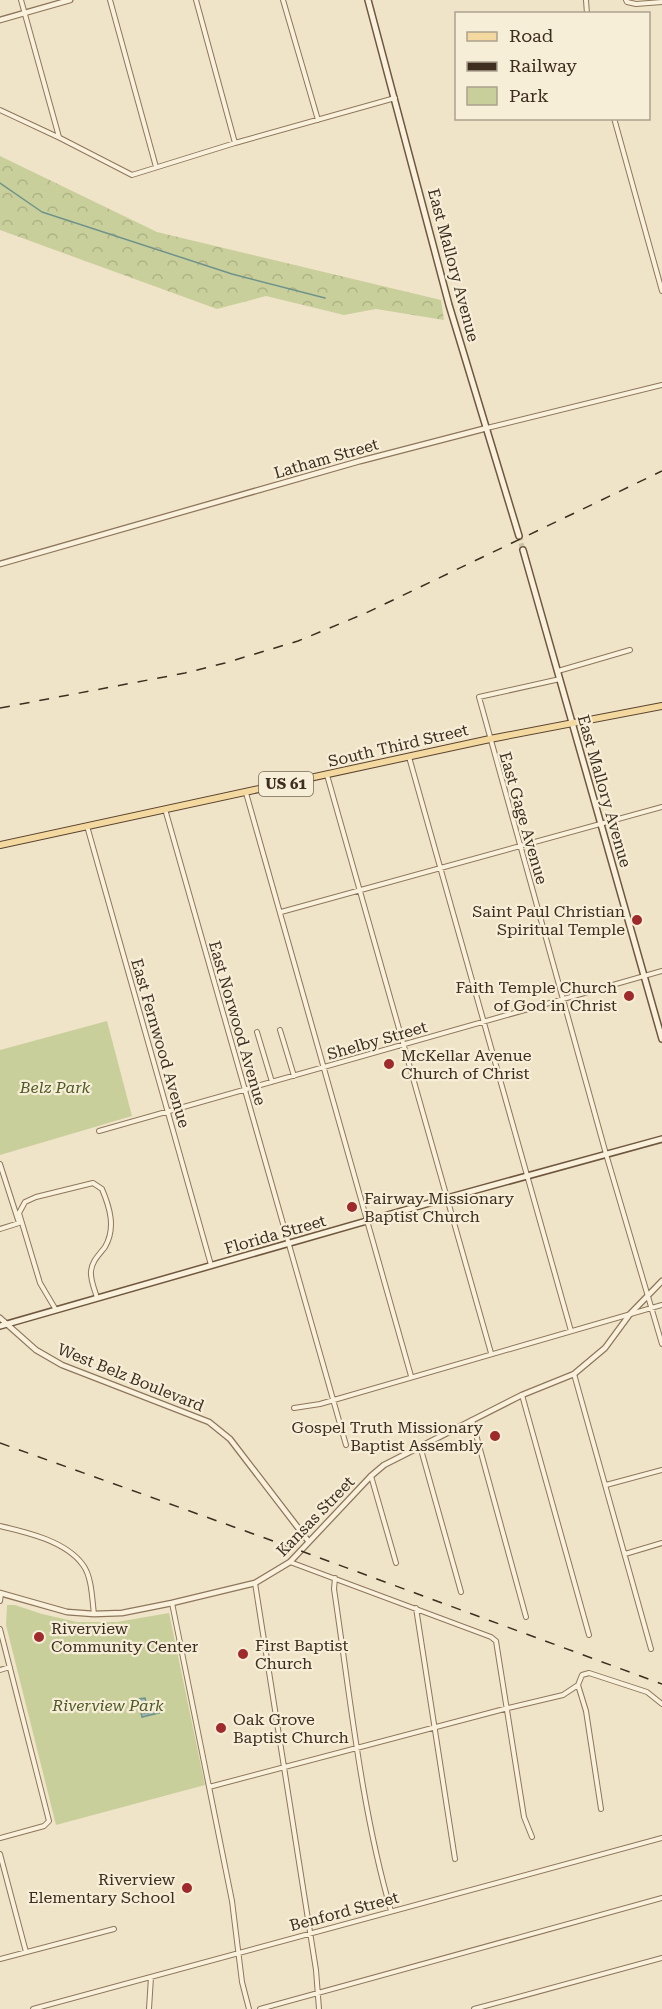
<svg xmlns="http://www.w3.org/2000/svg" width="662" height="2009" font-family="'Roboto Serif',serif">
  <defs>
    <pattern id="forest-crowns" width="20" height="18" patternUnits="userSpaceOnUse" patternTransform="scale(1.5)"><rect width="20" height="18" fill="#c9cf9b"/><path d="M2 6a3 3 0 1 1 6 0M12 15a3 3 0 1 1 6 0" fill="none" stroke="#aeb285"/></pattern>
    <pattern id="water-rules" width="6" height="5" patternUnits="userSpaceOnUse" patternTransform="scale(1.5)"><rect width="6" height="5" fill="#a9c4bc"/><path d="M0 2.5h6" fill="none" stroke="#8ba098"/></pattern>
  </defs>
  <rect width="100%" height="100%" fill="#f0e4c8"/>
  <path fill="url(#forest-crowns)" d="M0,156L157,232L441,300L444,320L376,309L344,315L266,296L217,309L0,230Z"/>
  <path fill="#c9cf9b" d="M107,1021L132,1116L0,1155V1050Z
    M7,1605H15L42,1614L77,1622H117L169,1613L205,1785L56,1825L6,1625Z"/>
  <path fill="url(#water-rules)" stroke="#6f938a" stroke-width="1.5" d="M145,1698L147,1706L157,1704L159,1713L142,1717L138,1699Z"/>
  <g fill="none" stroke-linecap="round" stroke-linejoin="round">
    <path stroke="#6f938a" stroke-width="1.5" d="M0,183L42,212L232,274L325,298"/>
    <path stroke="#ccc0a6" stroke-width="5" stroke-dasharray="5 2.5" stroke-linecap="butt" d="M519,536L523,550"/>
    <g stroke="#8d765c" stroke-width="6">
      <path id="minor" d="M21,0L59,137
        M110,0L156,167
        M196,0L235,143
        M283,0L318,120
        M586,0L587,14
        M626,0L627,2L636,4L662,2
        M0,110L60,138L132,175L235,143L395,98
        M614,118L662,291
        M487,428L662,385
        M558,671L630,650
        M560,679L479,697L606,1154L662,1344
        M409,757L571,1331
        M327,775L491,1353
        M246,793L411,1376
        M165,809L346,1445
        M87,826L211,1265
        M281,912L662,807
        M280,1030L294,1076
        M257,1032L272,1082
        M99,1131L662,971
        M0,1164L19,1223L0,1229
        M56,1310L40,1283L19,1213L25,1202L36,1197L93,1183L102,1189C110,1208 116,1228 105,1247C99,1255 92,1261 91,1271C90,1280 95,1290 97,1298
        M574,1374L651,1649
        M522,1395L589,1635
        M294,1408L320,1404L662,1305
        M472,1420L526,1617
        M420,1446L461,1592
        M371,1476L396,1563
        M606,1485L662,1470
        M0,1526C26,1532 66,1541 83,1565C92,1577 92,1599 94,1614
        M625,1554L662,1543
        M290,1562L491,1637L496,1641L524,1817L532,1837
        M335,1578L334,1589C350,1695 361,1808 391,1911
        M255,1583L316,1970L319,2009
        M0,1601L1,1594
        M172,1603L232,1901L242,1982L249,2009
        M416,1608L455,1859
        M0,1629L49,1821L44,1826L0,1838
        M0,1670L10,1667
        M209,1787L508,1708L563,1695L578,1685
        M601,1809L586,1711L578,1685L582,1675L589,1673L647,1692L662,1704
        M0,1854L26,1952
        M0,1959L114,1929
        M33,2009L662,1838
        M149,2009L151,1977
        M260,2009L662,1898
        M474,2009L662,1958"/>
    </g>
    <g stroke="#8d765c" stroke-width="7">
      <path id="tertiary" d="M0,20L70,0
        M0,564L360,461L487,428
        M0,1318L36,1350L62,1365L209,1422L230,1439L309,1542
        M0,1593L67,1612L94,1614L122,1613L172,1603L255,1583L290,1562L371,1476L384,1465L522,1395L574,1374L605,1348L630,1314L662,1281"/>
    </g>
    <g stroke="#6f573f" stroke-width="8">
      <path id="secondary" d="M368,0L449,305L519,536
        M523,550L662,1039
        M0,1326L447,1198L662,1139"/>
    </g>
    <g stroke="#5b4430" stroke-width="8">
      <path id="primary" d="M0,845L490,739L662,706"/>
    </g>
    <use href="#minor" stroke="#faf1dc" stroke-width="4"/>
    <use href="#tertiary" stroke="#faf1dc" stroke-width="4.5"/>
    <use href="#secondary" stroke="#faf1dc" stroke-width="5"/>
    <use href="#primary" stroke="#f3d9a0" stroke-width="6"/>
    <path stroke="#3d2e20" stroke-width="1.5" stroke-dasharray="10 10" stroke-linecap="butt" d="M0,708L185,673L225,663L298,641L366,613L662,471
      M0,1443L301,1551L662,1684"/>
  </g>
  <g fill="#9e2a2b" stroke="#f7eed8" stroke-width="2">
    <circle cx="637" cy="920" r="6"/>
    <circle cx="629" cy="996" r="6"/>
    <circle cx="389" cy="1064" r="6"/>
    <circle cx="352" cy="1207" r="6"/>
    <circle cx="495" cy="1436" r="6"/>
    <circle cx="39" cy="1637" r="6"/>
    <circle cx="243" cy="1654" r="6"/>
    <circle cx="221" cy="1728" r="6"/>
    <circle cx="187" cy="1888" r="6"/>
  </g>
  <g text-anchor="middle" stroke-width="4.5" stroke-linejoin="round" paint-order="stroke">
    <rect fill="#f7eed8" stroke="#756857" stroke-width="1.5" x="259" y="772" width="54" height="24" rx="4.5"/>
    <g font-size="15" font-weight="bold" fill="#3d2e20">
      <text x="286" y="789">US 61</text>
    </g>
    <g font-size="16" fill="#3d2e20" stroke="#f7eed8">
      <text transform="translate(454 265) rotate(75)" y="6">East Mallory Avenue</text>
      <text transform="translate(326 458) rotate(-16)" y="6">Latham Street</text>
      <text transform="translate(398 745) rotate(-13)" y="6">South Third Street</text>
      <text transform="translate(605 791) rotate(74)" y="6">East Mallory Avenue</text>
      <text transform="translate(524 818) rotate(74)" y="6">East Gage Avenue</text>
      <text transform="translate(238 1023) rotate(74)" y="6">East Norwood Avenue</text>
      <text transform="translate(377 1040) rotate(-16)" y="6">Shelby Street</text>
      <text transform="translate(161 1043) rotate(74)" y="6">East Fernwood Avenue</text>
      <text transform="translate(275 1234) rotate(-16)" y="6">Florida Street</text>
      <text transform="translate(131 1377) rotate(22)" y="6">West Belz Boulevard</text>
      <text transform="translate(315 1516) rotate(-46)" y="6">Kansas Street</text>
      <text transform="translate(344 1911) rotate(-15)" y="6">Benford Street</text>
    </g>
    <g font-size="16" fill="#3d2e20" stroke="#f7eed8" text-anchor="start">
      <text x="625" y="917" text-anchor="end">Saint Paul Christian<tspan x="625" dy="18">Spiritual Temple</tspan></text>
      <text x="617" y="993" text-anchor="end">Faith Temple Church<tspan x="617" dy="18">of God in Christ</tspan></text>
      <text x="401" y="1061">McKellar Avenue<tspan x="401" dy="18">Church of Christ</tspan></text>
      <text x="364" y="1204">Fairway Missionary<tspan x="364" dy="18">Baptist Church</tspan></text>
      <text x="483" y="1433" text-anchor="end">Gospel Truth Missionary<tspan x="483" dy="18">Baptist Assembly</tspan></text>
      <text x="51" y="1634">Riverview<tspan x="51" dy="18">Community Center</tspan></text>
      <text x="255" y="1651">First Baptist<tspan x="255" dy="18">Church</tspan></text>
      <text x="233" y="1725">Oak Grove<tspan x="233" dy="18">Baptist Church</tspan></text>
      <text x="175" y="1885" text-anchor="end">Riverview<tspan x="175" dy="18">Elementary School</tspan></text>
    </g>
    <g font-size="16" font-style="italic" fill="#4d5a26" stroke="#f7eed8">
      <text x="55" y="1093">Belz Park</text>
      <text x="108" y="1711">Riverview Park</text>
    </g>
  </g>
  <rect x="455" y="12" width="195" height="108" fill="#f7eed8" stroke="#ada18e" stroke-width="1.5"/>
  <rect x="467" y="32" width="30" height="9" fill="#f3d9a0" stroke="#ada18e" stroke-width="1.5"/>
  <text x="509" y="42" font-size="18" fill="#3d2e20">Road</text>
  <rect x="467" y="62" width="30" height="9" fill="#3d2e20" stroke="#ada18e" stroke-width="1.5"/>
  <text x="509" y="72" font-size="18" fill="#3d2e20">Railway</text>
  <rect x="467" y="87" width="30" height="18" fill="#c9cf9b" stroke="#ada18e" stroke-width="1.5"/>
  <text x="509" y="102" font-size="18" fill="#3d2e20">Park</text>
</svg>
